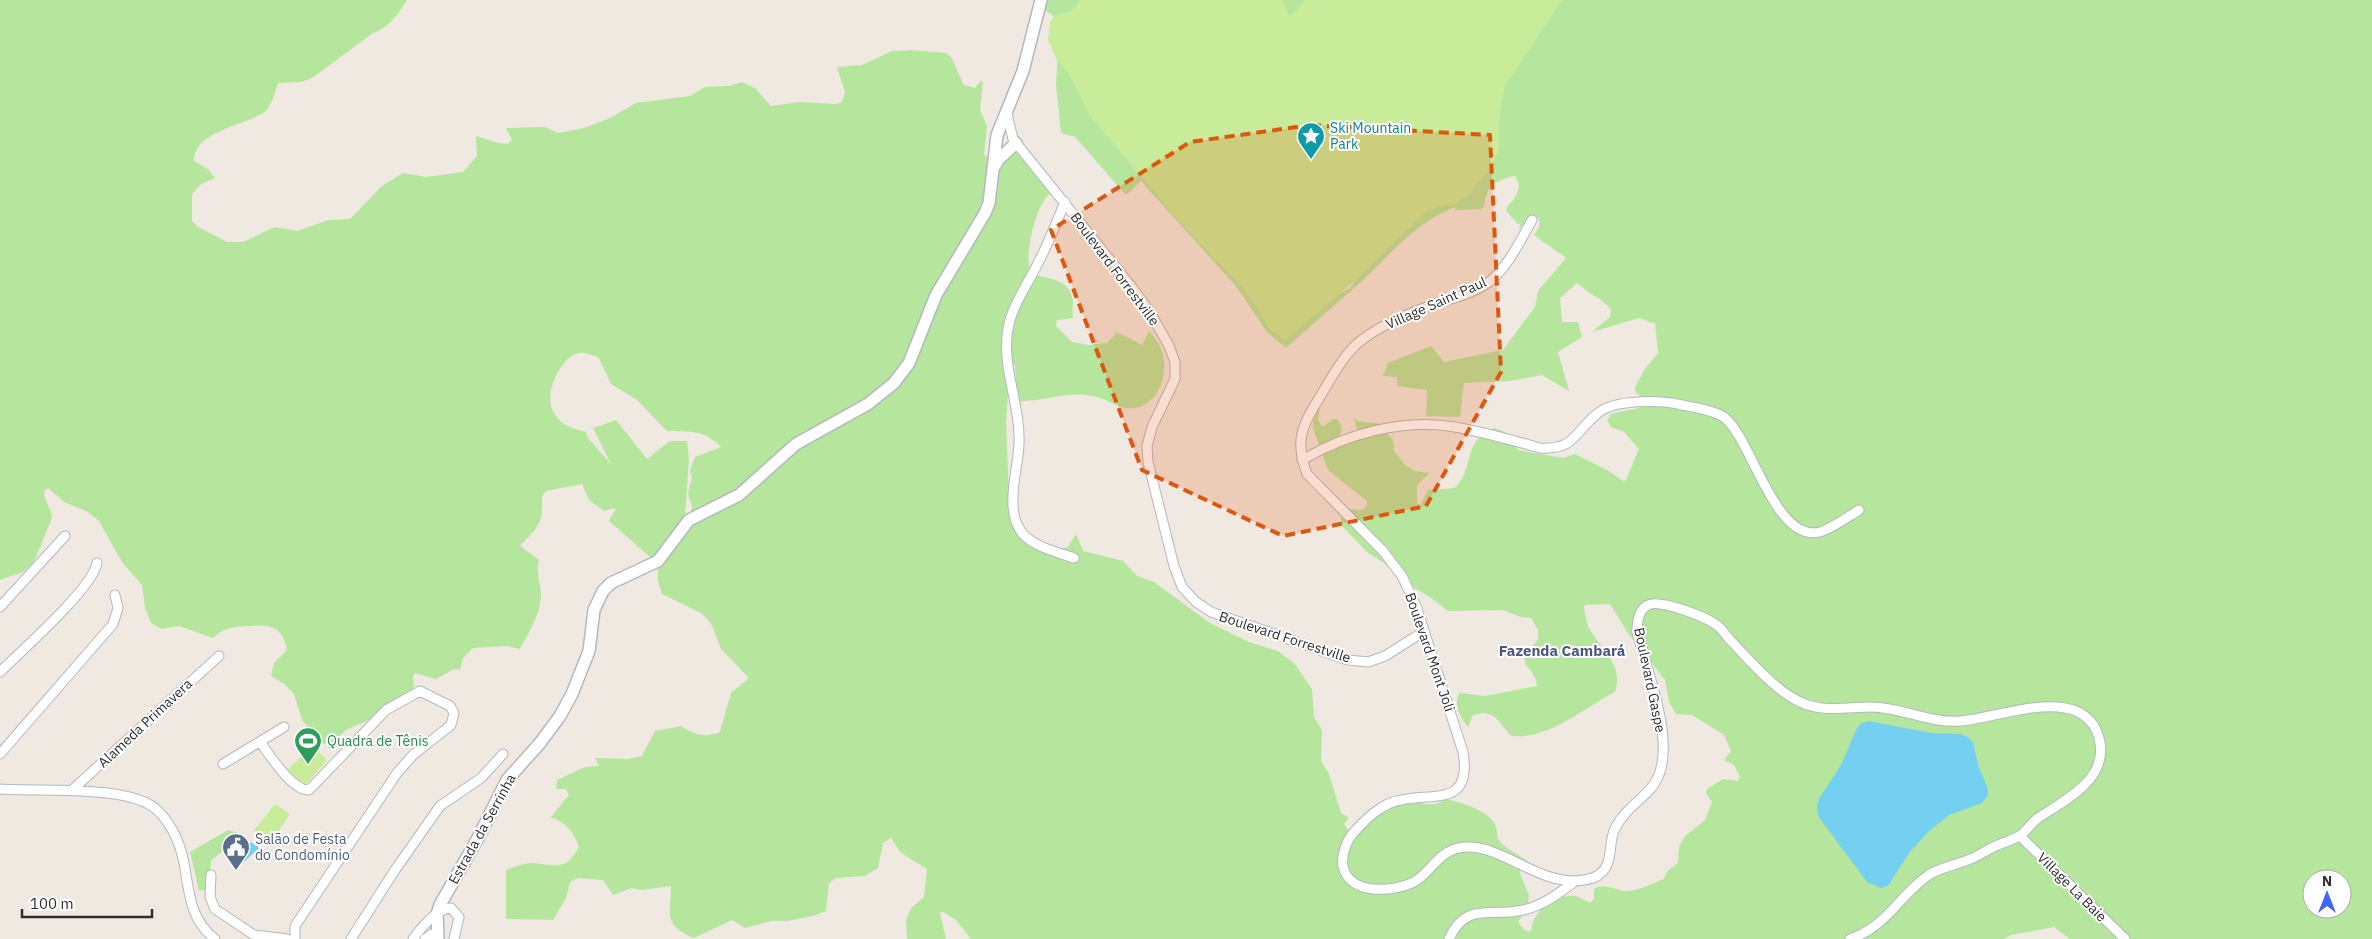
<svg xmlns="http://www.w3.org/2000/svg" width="2372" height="939" font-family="'IBM Plex Sans',sans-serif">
  <rect width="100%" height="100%" fill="#efe9e1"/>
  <path fill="#b6e59e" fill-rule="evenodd" d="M0,0H407C397,15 390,27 373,33L312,78L301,82L278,83C275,92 272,106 264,112C247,125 193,131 194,161L208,169L215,178L201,184L192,194V221L198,227L227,242H243L275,227L297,231L328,220L350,219L382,186L403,173L426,177L463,172L477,156L476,136L498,143L508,144L512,140L506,128L545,127L558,133L584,128L610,118L636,103L690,96L705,87L729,86L742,82L755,88L771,106L799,102L837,104L842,102L845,92L837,67L862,65L892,51L911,50L946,53L951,57L964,85L975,88L981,81L983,82L980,110L987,126L984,155L997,162L1020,147L1048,186L1050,194C1036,203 1021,262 1033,275C1050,278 1071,280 1073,302C1073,308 1072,312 1073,318L1057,320L1056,326L1072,342L1088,345L1107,343L1117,332L1142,345L1149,331C1153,336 1158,341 1160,347C1171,369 1160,405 1134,408C1121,410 1109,400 1097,397C1076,391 1057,397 1036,400C1029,401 1024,400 1017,403L1015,365H1013L1011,375L1003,369L1008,393L1006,422L1009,498L1012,513L1032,538L1057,549L1068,547L1076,534L1083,551L1123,561L1137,576L1154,582L1210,623L1249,642L1278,651L1294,663L1312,689L1314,717L1322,730L1321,761L1329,774L1341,813L1349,818L1344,824L1348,830C1367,825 1385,810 1397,795C1412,801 1431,810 1446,799C1462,803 1490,810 1496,827C1497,831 1497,836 1498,839C1505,850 1520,854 1529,863L1519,871L1529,895L1527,908L1518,922L1523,929L1529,932L1532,930C1531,912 1556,894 1575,896C1580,897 1586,901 1590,903L1594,899V889C1604,882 1615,890 1625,891C1636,892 1653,883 1664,879L1667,871L1678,863L1679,847L1684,837L1705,820L1712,802L1706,793L1707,789L1723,779L1738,781L1740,777L1734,765L1724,760L1731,751L1724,735L1692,715L1676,714L1669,702L1665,680L1628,633L1610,604L1585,605L1584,607C1585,614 1586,623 1590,630C1602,650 1624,665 1615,692C1583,708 1551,739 1512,736C1496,722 1497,708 1473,715L1468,727C1461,718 1452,704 1460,693L1485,696L1537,686C1535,663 1510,668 1538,640V630L1531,618L1521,617L1503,610L1448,611L1430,597L1399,579L1393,569L1367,552L1342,526L1341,517L1343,512L1349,509L1362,510L1367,506V501L1328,470L1313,428V421L1320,406L1318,420L1321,425L1324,426L1333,419H1338L1342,428L1338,442L1352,439L1357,428L1353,417L1357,421L1382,424L1381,426L1393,440L1394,451L1404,464L1415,471L1430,473L1417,485V503L1420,506L1428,490L1455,488C1475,468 1462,440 1494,428L1507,433L1518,450L1563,458L1575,454L1607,470L1623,481L1626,480L1639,449L1624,432L1611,427L1607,420L1610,417L1609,415C1621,410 1634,411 1646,405L1645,400L1636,393L1635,387L1645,369L1658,353L1655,322L1652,323L1639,318L1592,332L1610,317L1611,309C1601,298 1588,293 1577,283L1560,298L1562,322H1578L1582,337L1558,352L1569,391L1542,375L1509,381L1464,383L1460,417L1426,416L1427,390L1397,386V377L1383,376L1388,363L1431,346L1444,362L1503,350L1535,307L1538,291L1566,258L1534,235L1539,227V218C1528,216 1525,222 1519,230L1520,223L1518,224L1507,212L1506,208C1515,198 1524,189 1515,176C1504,178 1492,182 1487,193C1484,199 1486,204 1482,209L1455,210V207C1418,221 1392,252 1363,280C1338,303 1311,325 1286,348L1267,332L1236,286L1141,181L1126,195L1075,137L1061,133L1056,84L1058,49L1294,319L1350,288L1358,277L1472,0H2372V939H2070L2054,927L2011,935L2004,939H971L956,920L943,912L940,913L946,939H907L906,920L911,908L924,897L927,869L901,853L891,838L883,843L878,868L865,876L836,878L829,883L826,911L813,916L787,921H771L745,928L732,920L694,938C662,925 671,914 671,886L642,890L632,888L613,895L603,880L578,878L570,882L566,898L553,920L506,919V870C514,867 524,863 533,863C556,865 567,872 579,846C573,831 566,823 551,817L569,795L566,789H556L557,780L585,767L599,766L595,758L629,759L642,756L655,731L681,726C695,735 704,738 720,732L731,693L749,678L721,649L711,623L701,613L662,594L658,581V565L690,516L692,507L688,493L692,477L690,470L695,457L721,447C703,429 691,432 667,431L637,400L611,384L599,358C591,354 581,350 573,355C556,366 543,398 555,415C563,426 574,429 586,432L588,438L611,464L593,428L616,420L647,459L670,441H687L689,460L685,516L663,549L651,558L609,521L616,508L604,511L589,500L582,484L546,491L542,496C543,525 539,525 520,546L539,560C535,575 542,585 541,598C539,616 528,634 520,649L507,646L473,648L463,658L460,670L454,669L436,679L415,673L413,675L414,687L411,701L346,730L333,742L324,744L302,720L294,694L284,684L271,676L274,663L287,650C282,624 268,625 246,626C232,627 224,628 213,638L179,626L162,629L151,623L145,608L142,585L122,562L99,521L88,512L64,502L48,488L44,491C45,502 51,508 52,518L34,562L23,572L0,580ZM2312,879H2342V909H2312Z
    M1046,0H1083L1075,13L1056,18L1045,10Z
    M1248,0H1310L1296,34Z
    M228,830L243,834L211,861L209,891L199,890L190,852Z"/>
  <path fill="#c9ec9a" d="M1080,0H1282L1290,17L1305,0H1562L1505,86L1500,110L1499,149L1489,171L1468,195L1455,204L1429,209L1363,274L1285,340L1270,329L1249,295L1178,220L1090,116L1071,78L1055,56L1048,40L1050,22L1055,15C1068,14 1073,11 1080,0Z
    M313,746L327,760L305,785L287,770Z
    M275,804L290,814L270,844L254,830Z"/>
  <path fill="#75cff0" d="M1869,721L1931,733L1961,734L1968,737L1973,742L1978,765L1988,789V795L1982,803L1949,815L1929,831L1909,853L1888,886L1881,888L1867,882L1818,816L1817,805L1820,797L1841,765L1857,728L1862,723Z
    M251,842L259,848L244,862L236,853Z"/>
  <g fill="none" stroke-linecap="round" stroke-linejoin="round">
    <g stroke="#b4b7c1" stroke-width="11">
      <path id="street" d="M1007,114L1013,139L1131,286L1150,312L1169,346L1175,362V379L1152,427L1147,446L1148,462L1174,566L1182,587L1196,602L1211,612L1348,660L1368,662L1385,656L1423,632
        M1065,202C1056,223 1048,245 1037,265C1029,282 1015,301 1010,320C998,362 1021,402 1019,444C1018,470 1005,506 1020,530C1030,546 1057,552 1074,558
        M1532,220C1520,241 1508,267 1489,282C1473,294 1450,299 1432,305C1407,314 1378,326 1358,343C1341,358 1330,381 1318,400C1301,427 1295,442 1307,474L1383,551L1402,576L1416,606L1463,752C1472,806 1436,793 1401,800C1382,803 1367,818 1355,831C1347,839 1341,855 1343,866C1349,896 1394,892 1414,882C1427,875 1435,859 1448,852C1492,830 1534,889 1584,880C1590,879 1596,878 1601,873C1612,864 1609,847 1613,834C1615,827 1619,821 1624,815C1634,802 1650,794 1657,779C1676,743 1647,670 1637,632C1637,623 1638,610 1648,605C1660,599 1707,617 1718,626C1723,630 1727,637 1732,642C1753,664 1777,693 1805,704C1825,712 1850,707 1871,707C1901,707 1931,724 1961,721C1999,718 2084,682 2099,738C2110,779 2065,800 2038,818C2031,823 2026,832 2019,836C2012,840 2005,842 1998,845C1990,848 1983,853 1975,857C1961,864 1944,866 1930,874C1899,895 1888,926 1850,939
        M1302,460C1346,434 1403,418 1455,427C1484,432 1512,440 1540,448C1576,450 1574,432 1598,413C1615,399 1661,400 1682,405C1693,407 1718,412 1725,418C1752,440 1775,543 1820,532C1833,528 1847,517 1859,510
        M0,607L65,536
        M0,672C21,651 93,588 97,563
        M260,742C270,755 292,791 309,790L386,710L420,691L450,706L454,713L451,725L413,755L397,773L295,926V939
        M0,754L113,624L118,608L115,595
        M223,764L284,727
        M0,789C37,792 130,784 157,810C175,827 183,851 186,875C190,900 193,922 215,939
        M71,791L219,656
        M2020,836L2125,939
        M211,875L210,897L215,909L254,935L287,939
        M351,939L395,870L440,806L481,778L503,754
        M413,939C421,928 436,909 451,908L459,917L454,939
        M425,939L432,934L438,939
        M1449,939C1467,899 1494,919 1527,909C1545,904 1559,893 1574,882"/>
    </g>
    <g stroke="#b4b7c1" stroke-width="14">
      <path id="secondary" d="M994,167L999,159L1016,143
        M438,939L437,914L440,905L479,836L507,780L540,743L560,716L572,694L589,651L594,610L603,591L611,583L658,561L689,520L739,495L796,444L868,404L894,383L909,363L936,295L985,213L989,203L997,135L1023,71L1041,0"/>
    </g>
    <use href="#street" stroke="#fff" stroke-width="9"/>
    <use href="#secondary" stroke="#fff" stroke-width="11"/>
  </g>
  <path fill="#df570e" fill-opacity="0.2" stroke="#df570e" stroke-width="4" stroke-dasharray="10 6" stroke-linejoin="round" d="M1311,125L1490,135L1501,372L1426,506L1283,536L1142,470L1051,230L1190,142Z"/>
  <defs>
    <g id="sight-pin" transform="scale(1.4375)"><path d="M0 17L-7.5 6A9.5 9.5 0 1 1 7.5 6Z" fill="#0f9aa8" stroke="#fff"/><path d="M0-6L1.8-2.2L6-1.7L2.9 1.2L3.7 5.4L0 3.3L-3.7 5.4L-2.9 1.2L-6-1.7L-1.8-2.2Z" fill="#fff"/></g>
    <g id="stadium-pin" transform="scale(1.4375)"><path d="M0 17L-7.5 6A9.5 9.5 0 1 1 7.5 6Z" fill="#2e9e5b" stroke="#fff"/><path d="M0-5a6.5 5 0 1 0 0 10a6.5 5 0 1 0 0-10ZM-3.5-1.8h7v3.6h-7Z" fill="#fff"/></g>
    <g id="civic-pin" transform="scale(1.4375)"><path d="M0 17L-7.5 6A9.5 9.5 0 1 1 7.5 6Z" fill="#5c6f8a" stroke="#fff"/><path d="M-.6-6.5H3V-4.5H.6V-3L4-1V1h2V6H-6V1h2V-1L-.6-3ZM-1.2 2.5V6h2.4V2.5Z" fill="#fff"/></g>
  </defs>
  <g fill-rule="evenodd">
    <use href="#sight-pin" x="1311" y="136"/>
    <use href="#stadium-pin" x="308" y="741"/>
    <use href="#civic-pin" x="236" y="847"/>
  </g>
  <g text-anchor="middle" stroke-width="4" stroke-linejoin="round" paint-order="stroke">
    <g font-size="14" fill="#0d838f" stroke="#fff" text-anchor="start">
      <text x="1330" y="133">Ski Mountain<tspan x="1330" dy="16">Park</tspan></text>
    </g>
    <g font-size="14" fill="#2e2e2e" stroke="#fff">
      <text transform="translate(1115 269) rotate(53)" y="5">Boulevard Forrestville</text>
      <text transform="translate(1436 303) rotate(-24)" y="5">Village Saint Paul</text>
      <text transform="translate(1285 637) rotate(18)" y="5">Boulevard Forrestville</text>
      <text transform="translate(1430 652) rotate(71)" y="5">Boulevard Mont Joli</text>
      <text transform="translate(1650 680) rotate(78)" y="5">Boulevard Gaspe</text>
      <text transform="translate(145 723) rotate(-43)" y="5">Alameda Primavera</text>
      <text transform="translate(482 829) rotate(-61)" y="5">Estrada da Serrinha</text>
      <text transform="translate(2072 887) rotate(45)" y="5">Village La Baie</text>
    </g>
    <g font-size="14" fill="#27864d" stroke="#fff" text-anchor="start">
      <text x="327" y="746">Quadra de Tênis</text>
    </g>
    <g font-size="14" fill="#4e5e75" stroke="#fff" text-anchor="start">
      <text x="255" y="844">Salão de Festa<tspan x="255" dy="16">do Condomínio</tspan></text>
    </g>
    <g font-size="15" font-weight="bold" fill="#4d5680" stroke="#fff">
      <text x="1562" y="656">Fazenda Cambará</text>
    </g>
  </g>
  <g transform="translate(2327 894)"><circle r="24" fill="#ffffff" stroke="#ababab"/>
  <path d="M0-4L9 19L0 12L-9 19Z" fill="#4264fb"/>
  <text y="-8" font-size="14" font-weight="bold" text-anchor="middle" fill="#2e2e2e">N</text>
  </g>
  <path d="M22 909v8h130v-8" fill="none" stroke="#2e2e2e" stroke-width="2.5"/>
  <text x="30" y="909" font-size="15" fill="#2e2e2e" stroke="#ffffff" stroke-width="4" paint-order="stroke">100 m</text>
</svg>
